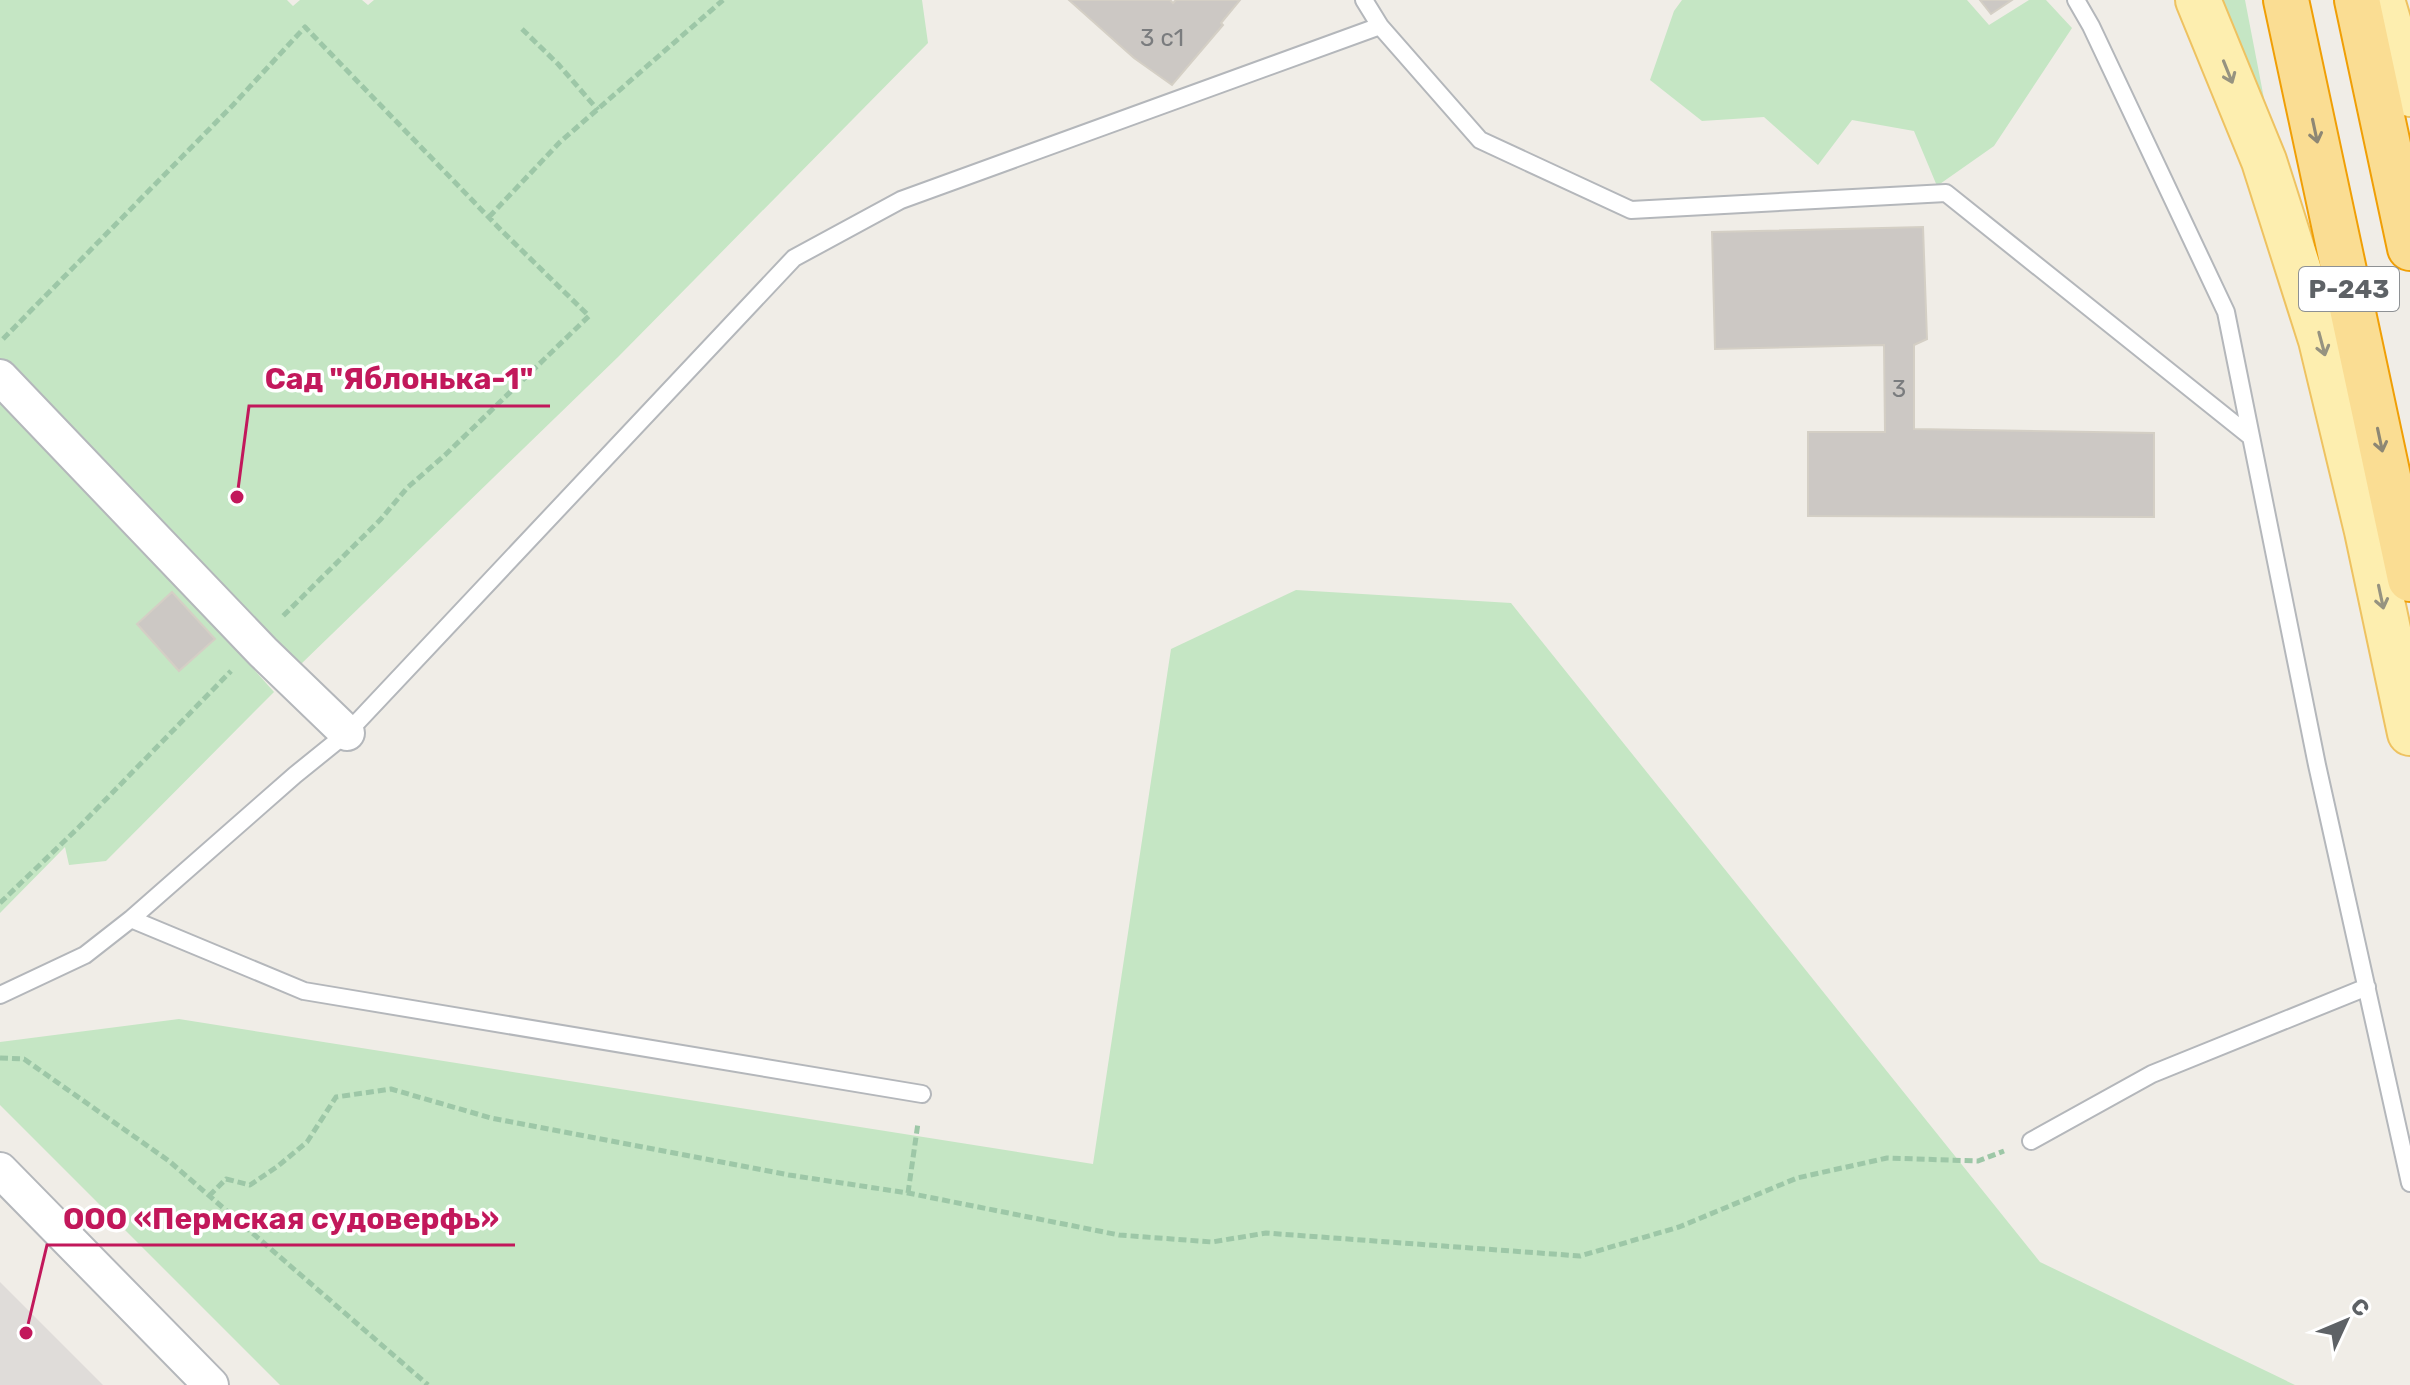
<svg xmlns="http://www.w3.org/2000/svg" width="2410" height="1385" font-family="Rubik,sans-serif">
  <rect width="100%" height="100%" fill="#f0ede7"/>
  <path fill="#dfdcd9" d="M0,1282L103,1385H0Z"/>
  <path fill="#c5e6c4" d="M0,0H287L293,6L300,0H362L368,5L374,0H922L928,43L618,357L300,665L276,639L250,665L274,692L106,861L69,865L65,847L0,913Z
    M1682,0H1967L1989,25L2029,0H2046L2072,28L1994,146L1937,186L1914,131L1852,120L1818,165L1764,117L1702,121L1650,80L1674,11Z
    M2208,0H2245L2277,166Z
    M1296,590L1511,603L2040,1262L2295,1385H280L0,1105V1042L179,1019L1093,1164L1171,649Z"/>
  <path fill="#ccc8c4" stroke="#d4cfc5" stroke-width="2" d="M1069,0H1170L1173,3L1176,0H1240L1221,23L1223,25L1172,85L1134,58Z
    M1980,0H2012L1991,14Z
    M1923,227L1927,339L1914,345V429L2154,433V517L1808,516V432H1885L1884,345L1715,349L1712,232Z
    M172,592L215,639L179,671L137,624Z"/>
  <g fill="none" stroke-linecap="round" stroke-linejoin="round">
    <g stroke="#b4b7bb" stroke-width="20">
      <path id="lane" d="M1364,0L1380,26
        M2076,0L2091,26L2226,312L2317,765L2410,1183
        M131,919L304,991L922,1094
        M0,995L85,955L131,919L295,775L347,733L794,258L901,200L1380,26L1480,140L1631,210L1946,193L2251,437
        M2031,1141L2152,1074L2367,987"/>
    </g>
    <g stroke="#b4b7bb" stroke-width="38">
      <path id="street" d="M0,377L263,652L347,733
        M0,1170L211,1385"/>
    </g>
    <g stroke="#eec261" stroke-width="48">
      <path id="primary" d="M2198,0L2264,161L2321,340L2367,531L2410,733
        M2382,0L2410,94"/>
    </g>
    <g stroke="#f09f06" stroke-width="48">
      <path id="highway" d="M2286,0L2410,579
        M2357,0L2410,248"/>
    </g>
    <path stroke="#9dc7a7" stroke-width="5" stroke-dasharray="8 4" stroke-linecap="butt" d="M522,29L558,64L598,110
      M489,217L560,142L723,0
      M3,339L233,105L305,27L502,231L589,316L445,455L407,488L381,519L282,617
      M0,903L78,828L231,671
      M0,1058L24,1059L169,1161L428,1385
      M908,1193L918,1123
      M209,1196L226,1179L250,1185L278,1166L307,1142L336,1097L391,1089L491,1118L789,1175L908,1193L1119,1235L1212,1242L1266,1233L1580,1256L1679,1227L1797,1178L1887,1158L1978,1161L2004,1151"/>
    <use href="#lane" stroke="#fff" stroke-width="16"/>
    <use href="#street" stroke="#fff" stroke-width="34"/>
    <use href="#primary" stroke="#fdeeaf" stroke-width="44"/>
    <use href="#highway" stroke="#fadd93" stroke-width="44"/>
  </g>
  <defs><path id="oneway-shaft" d="M-6 0H5M1.5-3L5.5 0L1.5 3" fill="none" stroke-width="1.6" stroke-linecap="round" stroke-linejoin="round" transform="scale(2)"/></defs>
  <g stroke="#969380">
    <use href="#oneway-shaft" transform="translate(2228 72) rotate(68)"/>
    <use href="#oneway-shaft" transform="translate(2322 344) rotate(75)"/>
    <use href="#oneway-shaft" transform="translate(2381 597) rotate(78)"/>
  </g>
  <g stroke="#8d8774">
    <use href="#oneway-shaft" transform="translate(2315 131) rotate(78)"/>
    <use href="#oneway-shaft" transform="translate(2380 440) rotate(78)"/>
  </g>
  <g text-anchor="middle" stroke-width="7" stroke-linejoin="round" paint-order="stroke">
    <g font-size="24" fill="#7a7c7e">
      <text x="1162" y="46">3 с1</text>
      <text x="1899" y="397">3</text>
    </g>
    <rect fill="#fff" stroke="#8e9194" stroke-width="2" x="2299" y="267" width="100" height="44" rx="6"/>
    <g font-size="26" font-weight="bold" fill="#5e6266">
      <text x="2349" y="298">Р-243</text>
    </g>
  </g>
  <path fill="none" stroke="#c2185b" stroke-width="3" d="M237 497L249 406H550M26 1333L47 1245H515"/>
  <g fill="#c2185b" stroke="#fff" stroke-width="3">
    <circle cx="237" cy="497" r="8"/>
    <circle cx="26" cy="1333" r="8"/>
  </g>
  <g font-size="30" text-anchor="middle" font-weight="bold" fill="#c2185b" stroke="#fff" stroke-width="7" stroke-linejoin="round" paint-order="stroke">
    <text x="399" y="389">Сад "Яблонька-1"</text>
    <text x="281" y="1229">ООО «Пермская судоверфь»</text>
  </g>
  <g transform="translate(2346 1321) rotate(46)" stroke="#ffffff" stroke-width="6" paint-order="stroke">
  <path d="M0-6L14 30L0 20L-14 30Z" fill="#5e6266"/>
  <text y="-12" font-size="22" font-weight="bold" text-anchor="middle" fill="#5e6266">С</text>
  </g>
</svg>
